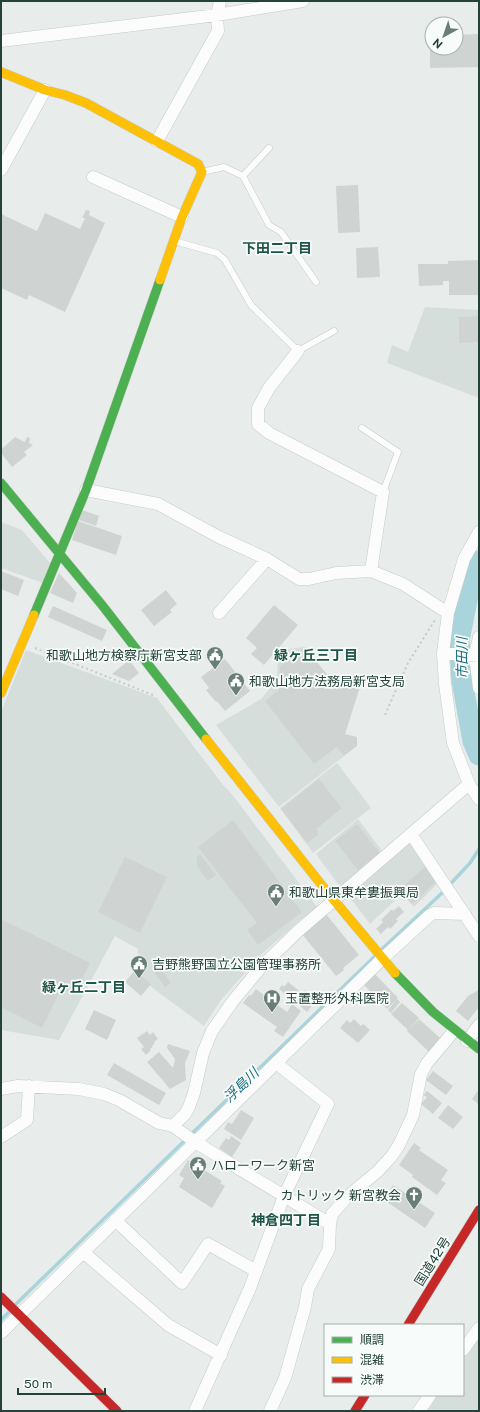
<svg xmlns="http://www.w3.org/2000/svg" width="480" height="1412" font-family="'Public Sans','Noto Sans JP',sans-serif">
  <rect width="100%" height="100%" fill="#e8edeb"/>
  <path fill="#d6dedb" d="M425,307L479,310V398L387,363L392,345L408,352Z
    M1,522L22,530L51,564L43,583L1,568Z
    M283,646L287,649L305,647L332,681L339,675L362,680L345,734L344,756L279,807L216,725L261,699L277,680L278,651Z
    M26,650L157,698L223,785L231,793L318,908L300,920L263,953L221,1000L204,1026L150,986V984L134,969L142,959L137,952L138,949L115,936L59,1040L1,1030V712Z
    M337,763L371,808L313,853L280,808Z
    M358,819L383,852L341,888L316,854Z
    M409,841L439,882L414,907L402,894L370,924L348,895Z
    M479,1336V1411H427L432,1405V1402L437,1395H463V1358Z"/>
  <g fill="none" stroke-linecap="round" stroke-linejoin="round">
    <path stroke="#a9d4db" stroke-width="3.5" d="M381,950L442,893L470,863L479,849
      M15,1305L374,957
      M1,1320L10,1311"/>
    <path stroke="#a9d4db" stroke-width="21" d="M479,561L472,574L459,641L462,681L473,741L479,755"/>
  </g>
  <path fill="#cfd4d2" d="M479,34V67L430,68V36H432V48H456V35Z
    M358,185L360,232L338,233L336,186Z
    M86,210L90,211L89,215L105,223L65,312L29,295L27,300L1,288V214L37,231L45,213L80,229L85,218H82Z
    M378,247L380,277L357,278L356,248Z
    M479,260V295H449V281H443V285L419,286L418,264H448V261Z
    M479,316V342L459,343V317Z
    M15,437L25,442L27,437L30,438L29,443L33,445L24,452L27,455L12,467L1,453V446L3,448Z
    M82,510L99,516L96,526L79,520Z
    M78,521L122,536L116,555L72,540Z
    M1,571L24,580L18,596L1,589Z
    M59,573L77,593L73,603L50,593Z
    M166,590L177,604L170,610L172,612L154,626L141,610Z
    M274,605L298,625L264,665L251,654L257,648L246,638Z
    M53,606L107,630L102,641L48,617Z
    M305,647L332,681L339,675L362,680L345,734L357,737V746L344,756L337,747L314,764L265,701L279,690L280,666Z
    M225,659L250,691L225,711L217,701L216,702L206,690L209,688L201,677Z
    M129,660L139,673L129,681L112,674Z
    M319,779L342,808L316,829L319,834L307,843L281,809Z
    M233,820L302,912L258,945L247,930L257,923L198,847Z
    M357,824L380,853L358,870L335,841Z
    M200,854L216,875L208,881L197,866V857Z
    M125,857L167,877L140,933L98,912Z
    M425,867L438,880L412,904L398,890Z
    M399,906L404,912L396,919L398,921L390,929L388,927L381,934L376,929L383,922L381,920L392,909L393,911Z
    M326,914L359,955L343,968L344,970L336,976L302,934Z
    M1,919L90,963L74,996L61,989L42,1028L1,1007Z
    M159,966L171,983L165,987L153,970Z
    M135,970L151,984L141,996L125,982Z
    M374,973L398,998L387,1009L364,985Z
    M288,982L302,993L305,990L318,1001L314,1005L313,1004L307,1012L279,989L282,985L284,987Z
    M256,989L287,1012L292,1004L301,1011L283,1037L274,1031L277,1027L243,1003L249,995L251,996Z
    M479,990V1007L468,1021L456,1011L468,996Z
    M397,999L400,1002L391,1013L388,1010Z
    M402,1003L419,1018L408,1030L391,1014Z
    M94,1010L116,1020L107,1040L85,1029Z
    M354,1019L361,1026L363,1024L370,1030L358,1043L340,1028L347,1020L350,1023Z
    M419,1019L441,1039L429,1052L407,1031Z
    M147,1031L150,1035L153,1032L158,1039L154,1042L155,1043L152,1046L153,1047L150,1049L151,1050L146,1055L141,1049L144,1047L137,1038Z
    M168,1044L190,1051L185,1063L186,1080L170,1089L147,1062L159,1052L173,1068L175,1059L167,1048Z
    M114,1063L166,1093L159,1105L107,1075Z
    M433,1071L453,1086L446,1095L426,1080Z
    M479,1089V1105L472,1099Z
    M427,1091L442,1103L433,1114L421,1104L427,1097L423,1095Z
    M448,1105L463,1117L453,1129L438,1118Z
    M241,1110L254,1118L241,1140L224,1129L228,1122L232,1124Z
    M231,1136L241,1143L232,1157L219,1148L226,1138L229,1140Z
    M414,1143L421,1148L419,1150L448,1170L441,1180L446,1183L437,1195L412,1177L413,1175L399,1165Z
    M188,1160L222,1181L220,1183L225,1186L212,1208L179,1187L184,1178L179,1175Z
    M393,1185L435,1213L425,1228L384,1200Z"/>
  <g fill="none" stroke-linecap="round" stroke-linejoin="round">
    <g stroke="#c5cac8" stroke-width="7">
      <path id="lane" d="M202,172L224,167L243,176L269,225L281,232L316,282
        M243,176L269,148
        M174,241L217,253L225,260L251,305L298,351L334,331
        M362,428L398,452L383,492"/>
    </g>
    <g stroke="#c5cac8" stroke-width="13">
      <path id="street" d="M1,41L217,15L303,1
        M157,141L218,31L217,15L220,1
        M1,170L45,90
        M93,177L182,217
        M298,351L269,388L258,408V424L269,433L383,492L371,571
        M86,490L158,504L219,537L267,559L299,579H309L336,573L371,571L403,584L448,613
        M479,532L464,559L448,613L443,653L445,684L453,743L469,784L479,799
        M219,613L267,559
        M479,637L475,655L479,688
        M443,653L479,656
        M411,834L479,936
        M467,1041L479,1025
        M1,1089L18,1086L79,1089L104,1094L119,1100L159,1123L173,1126L195,1142L330,1224
        M173,1126L185,1114L189,1107L194,1093L203,1053L212,1031L233,1001L261,967L297,932L469,784
        M1,1137L27,1120L29,1086
        M115,1220L182,1283L208,1244L256,1271
        M83,1252L168,1325L221,1355
        M1,1333L382,959L430,915L434,913L465,914
        M463,1350L479,1328
        M195,1411L250,1288L284,1196L328,1104L276,1063
        M270,1411L285,1378L305,1307L308,1289L329,1249L330,1224L332,1214L348,1196L377,1172L391,1157L399,1145L413,1115L421,1074L427,1063L454,1031
        M419,1411L430,1395"/>
    </g>
    <g stroke="#c3cbc8" stroke-width="10">
      <path id="fast" d="M1,483L102,605L206,739
        M34,615L86,490L160,280
        M395,973L433,1012L479,1049"/>
    </g>
    <g stroke="#c3cbc8" stroke-width="10">
      <path id="slow" d="M1,72L45,90L65,95L86,103L198,164L202,172L182,217L160,280
        M1,693L34,615
        M206,739L328,893L395,973"/>
    </g>
    <g stroke="#c3cbc8" stroke-width="10">
      <path id="jam" d="M1,1297L117,1411
        M408,1325L479,1210
        M355,1411L365,1395"/>
    </g>
    <path stroke="#c3ccca" stroke-width="2" stroke-dasharray="2 3" stroke-linecap="butt" d="M35,648L153,695L155,693
      M385,715L408,663L435,620"/>
    <use href="#lane" stroke="#fcfcfc" stroke-width="6"/>
    <use href="#street" stroke="#fcfcfc" stroke-width="12"/>
    <use href="#fast" stroke="#4caf50" stroke-width="9"/>
    <use href="#slow" stroke="#ffc107" stroke-width="9"/>
    <use href="#jam" stroke="#c62828" stroke-width="9"/>
  </g>
  <defs>
    <g id="civic-pin" transform="scale(0.9)"><path d="M0 17L-7.5 6A9.5 9.5 0 1 1 7.5 6Z" fill="#697e78" stroke="#f7fbf9"/><path d="M-.6-6.5H3V-4.5H.6V-3L4-1V1h2V6H-6V1h2V-1L-.6-3ZM-1.2 2.5V6h2.4V2.5Z" fill="#fff"/></g>
    <g id="hospital-pin" transform="scale(0.9)"><path d="M0 17L-7.5 6A9.5 9.5 0 1 1 7.5 6Z" fill="#697e78" stroke="#f7fbf9"/><path d="M-5-5h3v3.5h4V-5h3V5h-3V1.5h-4V5h-3Z" fill="#fff"/></g>
    <g id="church-pin" transform="scale(0.9)"><path d="M0 17L-7.5 6A9.5 9.5 0 1 1 7.5 6Z" fill="#697e78" stroke="#f7fbf9"/><path d="M-1.2-6h2.4v3.5h3.3v2.4h-3.3V6h-2.4V-.1h-3.3v-2.4h3.3Z" fill="#fff"/></g>
  </defs>
  <g fill-rule="evenodd">
    <use href="#civic-pin" x="215" y="655"/>
    <use href="#civic-pin" x="236" y="681"/>
    <use href="#civic-pin" x="276" y="892"/>
    <use href="#civic-pin" x="139" y="964"/>
    <use href="#hospital-pin" x="272" y="998"/>
    <use href="#civic-pin" x="198" y="1165"/>
    <use href="#church-pin" x="414" y="1195"/>
  </g>
  <g text-anchor="middle" stroke-width="3.5" stroke-linejoin="round" paint-order="stroke">
    <g font-size="13" fill="#24423a" stroke="#f7fbf9" text-anchor="start">
      <text x="202" y="660" text-anchor="end">和歌山地方検察庁新宮支部</text>
      <text x="249" y="686">和歌山地方法務局新宮支局</text>
      <text x="289" y="897">和歌山県東牟婁振興局</text>
      <text x="152" y="969">吉野熊野国立公園管理事務所</text>
      <text x="285" y="1003">玉置整形外科医院</text>
      <text x="211" y="1170">ハローワーク新宮</text>
      <text x="401" y="1200" text-anchor="end">カトリック 新宮教会</text>
    </g>
    <g font-size="13" fill="#24423a" stroke="#f7fbf9">
      <text transform="translate(432 1261) rotate(-58)" y="5">国道42号</text>
    </g>
    <g font-size="14" font-weight="bold" fill="#1f5548" stroke="#f7fbf9">
      <text x="277" y="253">下田二丁目</text>
      <text x="316" y="660">緑ヶ丘三丁目</text>
      <text x="84" y="992">緑ヶ丘二丁目</text>
      <text x="286" y="1225">神倉四丁目</text>
    </g>
    <g font-size="14" font-style="italic" fill="#1c6f80" stroke="#f7fbf9">
      <text transform="translate(462 658) rotate(-91)" y="5">市田川</text>
      <text transform="translate(241 1085) rotate(-44)" y="5">浮島川</text>
    </g>
  </g>
  <rect width="480" height="1412" fill="none" stroke="#24423a" stroke-width="4"/>
  <rect x="324" y="1324" width="140" height="72" fill="#f7fbf9" stroke="#a3b1ad"/>
  <rect x="332" y="1337" width="20" height="6" fill="#4caf50" stroke="#a3b1ad"/>
  <text x="360" y="1344" font-size="12" fill="#24423a">順調</text>
  <rect x="332" y="1357" width="20" height="6" fill="#ffc107" stroke="#a3b1ad"/>
  <text x="360" y="1364" font-size="12" fill="#24423a">混雑</text>
  <rect x="332" y="1377" width="20" height="6" fill="#c62828" stroke="#a3b1ad"/>
  <text x="360" y="1384" font-size="12" fill="#24423a">渋滞</text>
  <g transform="translate(444 36) rotate(220)"><circle r="19" fill="#f7fbf9" stroke="#a3b1ad"/>
  <path d="M0-3L7 15L0 10L-7 15Z" fill="#697e78"/>
  <text y="-6" font-size="11" font-weight="bold" text-anchor="middle" fill="#24423a">N</text>
  </g>
  <path d="M18 1388v6h87v-6" fill="none" stroke="#24423a" stroke-width="2"/>
  <text x="24" y="1388" font-size="12" fill="#24423a" stroke="#f7fbf9" stroke-width="3" paint-order="stroke">50 m</text>
</svg>
